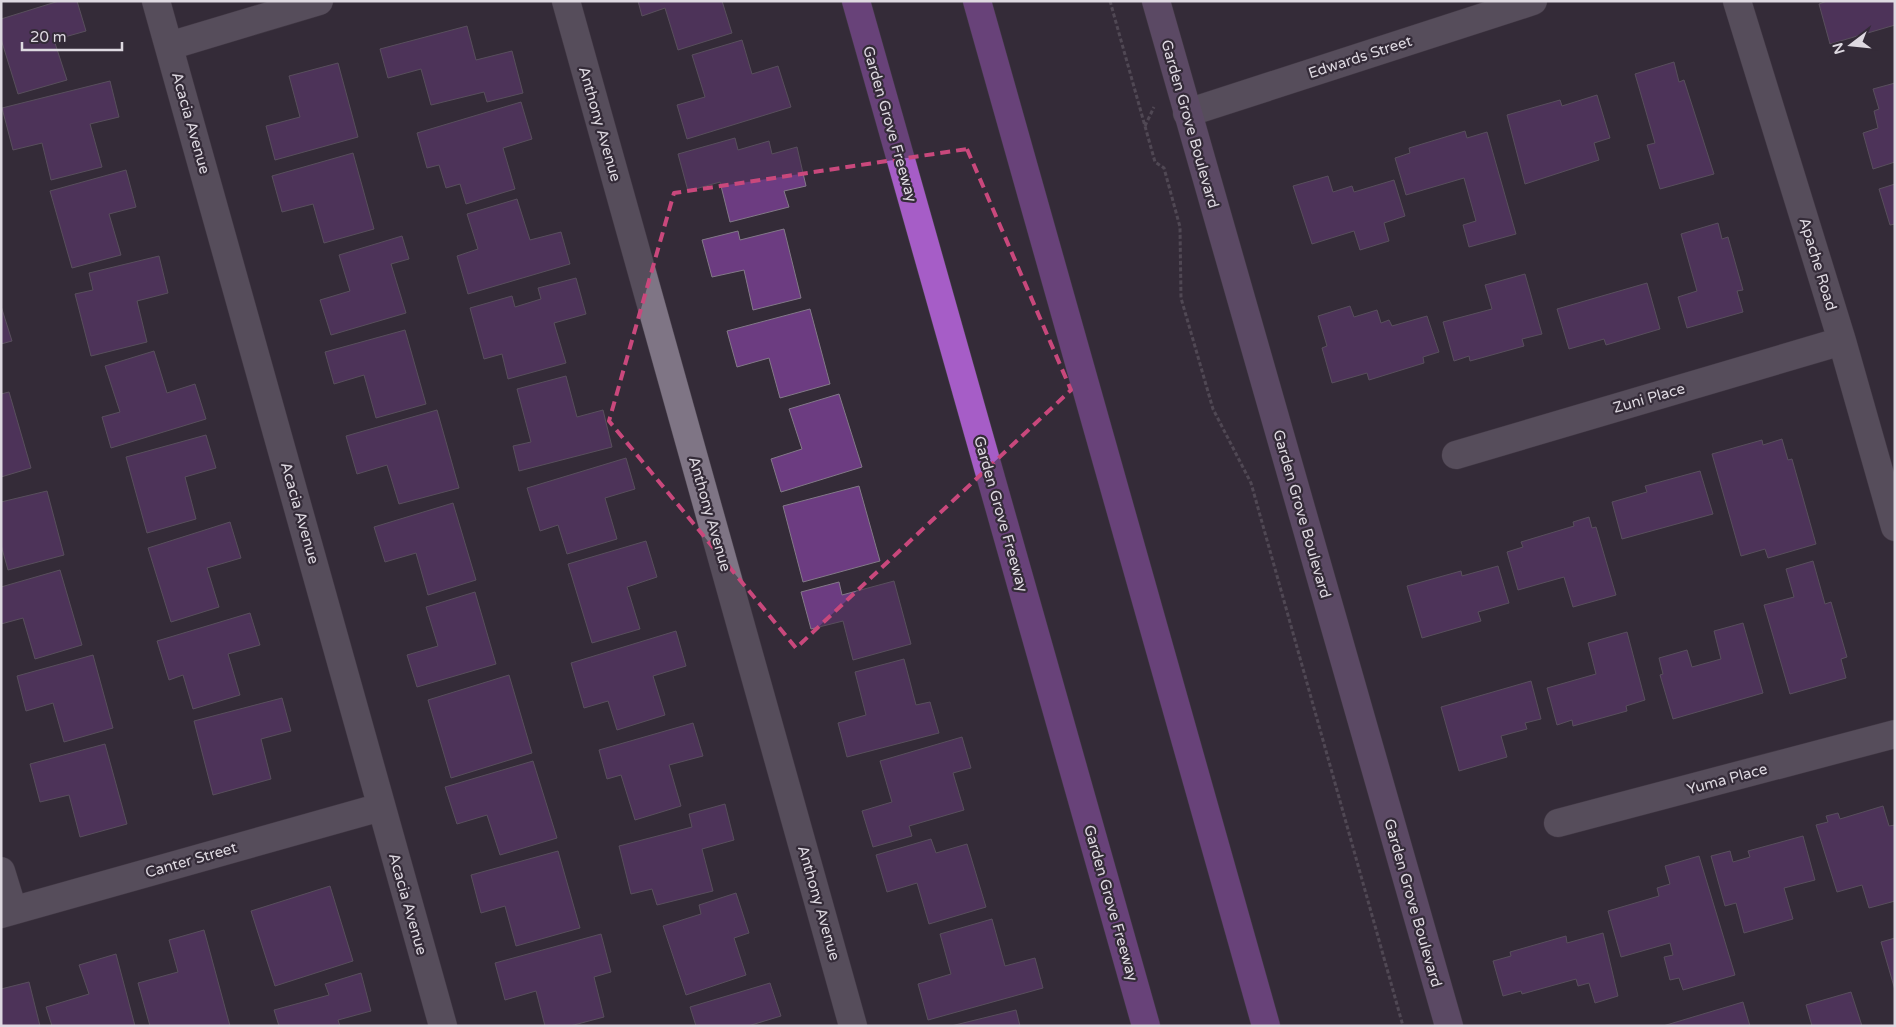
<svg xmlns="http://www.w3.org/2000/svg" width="1896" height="1027" font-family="'Varela Round',sans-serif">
  <rect width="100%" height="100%" fill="#342b38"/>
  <path fill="#6c3c81" stroke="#837988" d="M59,1H77L86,31L54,40L67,80L18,94L1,39V19Z
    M638,1H722L732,33L678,50L665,8L642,16Z
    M1827,1H1895V25L1830,44L1819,4Z
    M467,26L476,60L512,51L523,93L487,102L484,92L431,105L421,69L388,78L380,49Z
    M742,40L752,74L778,66L791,107L687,139L677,105L705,97L692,55Z
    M1674,62L1679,82L1684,80L1714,174L1660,189L1647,145L1655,143L1635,74Z
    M338,63L358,137L275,160L266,126L300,117L289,76Z
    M110,81L119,117L90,124L102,167L51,180L42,143L13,150L2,108Z
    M1895,83V162L1873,169L1863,133L1878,128L1874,111L1879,109L1873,89Z
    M1597,95L1610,138L1594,143L1599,160L1525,184L1507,115L1560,100L1562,106Z
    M521,102L532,139L503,148L515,189L466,204L460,184L446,188L439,165L427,168L417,133Z
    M1465,131L1467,138L1487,132L1516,234L1469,247L1463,225L1476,221L1464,178L1406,195L1395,158L1410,153L1409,148Z
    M735,138L738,150L769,141L772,154L797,147L806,186L784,191L789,207L730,222L720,182L688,191L678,154Z
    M353,153L374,229L324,243L313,204L282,212L272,176Z
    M126,170L136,207L109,214L121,255L72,268L50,191Z
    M1328,176L1333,192L1352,186L1354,192L1394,180L1405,216L1384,223L1389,241L1360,250L1354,231L1312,244L1293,186Z
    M1895,184V224L1890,225L1879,189Z
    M517,199L530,240L561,232L570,264L468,294L457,256L478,249L467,214Z
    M1718,223L1722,239L1728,237L1743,290L1737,291L1743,312L1687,328L1678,297L1697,291L1681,234Z
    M784,229L801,298L753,310L744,270L712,277L702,240L738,231L740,240Z
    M402,236L409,259L391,264L406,313L331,335L320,300L350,291L339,255Z
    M159,256L168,293L137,301L147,342L91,356L75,294L93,290L89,273Z
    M1525,274L1542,334L1522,339L1524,346L1470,361L1469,356L1454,361L1443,322L1492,309L1485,285Z
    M576,278L586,314L554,323L566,363L508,379L502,354L484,359L470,308L512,296L515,307L541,299L538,288Z
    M1647,283L1660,329L1606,345L1604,339L1569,349L1557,309Z
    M1,306L12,341L1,344Z
    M1350,306L1354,317L1377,310L1381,323L1389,320L1392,326L1427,316L1439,352L1423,357L1424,363L1369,380L1367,373L1332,383L1322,348L1327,346L1318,316Z
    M810,309L830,384L780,398L769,358L737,367L727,331Z
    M405,330L426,404L376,418L364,375L334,384L325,352Z
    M154,351L167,393L195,384L206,419L111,448L102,417L120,412L105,366Z
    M566,376L577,417L603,410L612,447L519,471L513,446L531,442L517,389Z
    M9,392L31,468L1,477V394Z
    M839,394L862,467L781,492L771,459L802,449L789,409Z
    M437,410L459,488L399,504L387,465L357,474L346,436Z
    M206,435L216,468L185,477L196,519L147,533L126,457Z
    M1782,439L1788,460L1792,459L1816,544L1768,558L1765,549L1741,556L1712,454L1762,440L1763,445Z
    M626,458L635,489L605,498L617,539L567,554L558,525L540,531L527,488Z
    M1700,471L1713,514L1622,539L1612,502L1647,492L1645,486Z
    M859,486L880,561L803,582L783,506Z
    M47,491L64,555L8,570L1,545V502Z
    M453,503L476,580L428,595L416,553L385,562L374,527Z
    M1589,517L1592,528L1596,527L1616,595L1573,607L1564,577L1518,590L1507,552L1523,547L1521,542L1574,526L1573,522Z
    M230,522L241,558L207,568L219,607L171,622L148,548Z
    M646,541L657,577L627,587L640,629L592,643L568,564Z
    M1813,561L1825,604L1831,602L1847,657L1841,659L1846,678L1790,694L1764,605L1794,597L1786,569Z
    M1498,566L1509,603L1478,612L1481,621L1422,638L1407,586L1461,571L1462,576Z
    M60,570L82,645L35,659L23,618L1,624V587Z
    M894,581L911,644L853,660L843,621L811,629L801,592L839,582L842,595Z
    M475,592L496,664L417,687L407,655L438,646L426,607Z
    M250,613L260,645L228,654L240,695L193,709L183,675L169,680L157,641Z
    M1743,623L1763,693L1673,719L1660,675L1663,674L1659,658L1687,650L1692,667L1721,659L1714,631Z
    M676,631L686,666L653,676L665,715L617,730L608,701L584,708L571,663Z
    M1627,632L1645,700L1626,706L1627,711L1573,726L1572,720L1557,725L1547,688L1596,674L1588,643Z
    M93,655L113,728L64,742L53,703L26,711L17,676Z
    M904,659L916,705L930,702L939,733L847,757L838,723L866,715L855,672Z
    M509,675L532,753L451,778L428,700Z
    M1531,681L1541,719L1525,723L1527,729L1501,736L1507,757L1459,771L1441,707Z
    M282,698L291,731L261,739L271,779L213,795L194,721Z
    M693,723L703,756L669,765L681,806L635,820L621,775L607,779L599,750Z
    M962,737L971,768L953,773L964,810L909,826L912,836L873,847L862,811L892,802L880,761Z
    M105,744L127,824L80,837L69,795L40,802L30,764Z
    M533,761L557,838L500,855L487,815L457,824L445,787Z
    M725,804L734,840L702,849L713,891L657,905L652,889L631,894L619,846L692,827L689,814Z
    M1883,806L1889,826L1895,825V901L1869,908L1862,885L1837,892L1816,825L1828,822L1826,816L1838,813L1840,819Z
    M1803,836L1815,880L1784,888L1793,919L1744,933L1736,903L1725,906L1711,856L1730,851L1733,862L1750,857L1748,851Z
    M931,839L936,853L967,844L986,907L929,924L917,883L887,892L876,855Z
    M558,851L580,928L516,946L505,906L481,913L471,875Z
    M1699,856L1735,975L1683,990L1679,978L1670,980L1664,957L1673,955L1670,943L1621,957L1608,911L1659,896L1657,888L1670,884L1665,866Z
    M330,886L353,961L275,986L251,911Z
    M736,893L749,933L734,938L746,975L686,995L663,926L701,914L699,905Z
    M992,919L1005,966L1035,958L1043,988L928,1020L918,984L951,974L940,934Z
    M204,930L230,1026H150L138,983L178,972L169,940Z
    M1603,933L1618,996L1595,1003L1589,983L1578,986L1576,979L1522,994L1521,991L1503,996L1493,961L1511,956L1510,952L1566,936L1567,943Z
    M601,934L611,972L594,977L604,1017L570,1026H545L536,991L505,1000L495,963Z
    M1895,938V990L1881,942Z
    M116,954L135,1026H52L46,1007L89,994L79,965Z
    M361,973L371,1011L338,1020L340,1026H279L274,1010L329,995L325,984Z
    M29,982L40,1026H1V989Z
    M770,983L781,1016L748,1026H696L690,1007Z
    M1851,992L1862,1026H1812L1806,1005Z
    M1743,1002L1750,1026H1663Z
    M1016,1010L1020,1026H951Z"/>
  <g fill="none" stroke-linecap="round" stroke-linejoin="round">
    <g stroke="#4e4651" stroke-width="29">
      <path id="minor" d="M156,1L443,1026
        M566,1L853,1026
        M1737,1L1842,341L1895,527
        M169,46L319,1
        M1456,455L1842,341
        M1558,823L1895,734
        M1,871L13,910
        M1,914L381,807"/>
    </g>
    <g stroke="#4e4651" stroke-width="29">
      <path id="tertiary" d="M1187,113L1533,1"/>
    </g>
    <g stroke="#4e4651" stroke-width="29">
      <path id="secondary" d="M1156,1L1449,1026"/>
    </g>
    <g stroke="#4e4651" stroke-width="29">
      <path id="motorway" d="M856,1L1146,1026
        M977,1L1266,1026"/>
    </g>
    <path stroke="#716a75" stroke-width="3" stroke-dasharray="4 2.5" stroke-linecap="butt" d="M1110,1L1155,162L1164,168L1180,227L1181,298L1213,409L1251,483L1403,1026
      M1145,126L1154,107"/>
    <use href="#minor" stroke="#7f7585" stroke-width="28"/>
    <use href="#tertiary" stroke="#7f7585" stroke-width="28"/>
    <use href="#secondary" stroke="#8b6e99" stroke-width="28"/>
    <use href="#motorway" stroke="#a65dc7" stroke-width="28"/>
  </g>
  <path d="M0 0H1896V1027H0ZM967,149L1071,390L796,648L609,421L674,193Z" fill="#342b38" fill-opacity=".55" fill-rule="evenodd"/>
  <path fill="none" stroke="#c9487c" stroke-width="4" stroke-dasharray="10 6" stroke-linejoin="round" d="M967,149L1071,390L796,648L609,421L674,193Z"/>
  <g text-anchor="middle" stroke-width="4.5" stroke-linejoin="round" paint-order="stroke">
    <g font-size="15" fill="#ded9e1" stroke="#342b38">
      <text transform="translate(1360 57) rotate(-18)" y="5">Edwards Street</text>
      <text transform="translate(191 123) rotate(74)" y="5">Acacia Avenue</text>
      <text transform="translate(600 124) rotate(74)" y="5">Anthony Avenue</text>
      <text transform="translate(890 124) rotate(74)" y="5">Garden Grove Freeway</text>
      <text transform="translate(1190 124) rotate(74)" y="5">Garden Grove Boulevard</text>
      <text transform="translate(1818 264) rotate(73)" y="5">Apache Road</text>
      <text transform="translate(1649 398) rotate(-16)" y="5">Zuni Place</text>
      <text transform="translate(300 513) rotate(74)" y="5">Acacia Avenue</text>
      <text transform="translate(710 514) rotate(74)" y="5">Anthony Avenue</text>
      <text transform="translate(1001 514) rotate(74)" y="5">Garden Grove Freeway</text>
      <text transform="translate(1302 514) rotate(74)" y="5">Garden Grove Boulevard</text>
      <text transform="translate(1727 779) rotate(-15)" y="5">Yuma Place</text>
      <text transform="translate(191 860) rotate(-16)" y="5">Canter Street</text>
      <text transform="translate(819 903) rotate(74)" y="5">Anthony Avenue</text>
      <text transform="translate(1111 903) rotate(74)" y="5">Garden Grove Freeway</text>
      <text transform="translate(1413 903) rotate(74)" y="5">Garden Grove Boulevard</text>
      <text transform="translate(408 904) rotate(74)" y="5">Acacia Avenue</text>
    </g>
  </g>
  <rect width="1896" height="1027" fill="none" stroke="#ded9e1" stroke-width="5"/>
  <g transform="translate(1851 45) rotate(254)" stroke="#342b38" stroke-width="4" paint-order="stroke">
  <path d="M0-4L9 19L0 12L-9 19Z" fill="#ded9e1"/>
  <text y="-8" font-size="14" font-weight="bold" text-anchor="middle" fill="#ded9e1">N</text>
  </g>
  <path d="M22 42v8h100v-8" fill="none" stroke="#ded9e1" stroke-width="2.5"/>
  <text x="30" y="42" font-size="15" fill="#ded9e1" stroke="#342b38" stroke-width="4" paint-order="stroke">20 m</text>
</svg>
